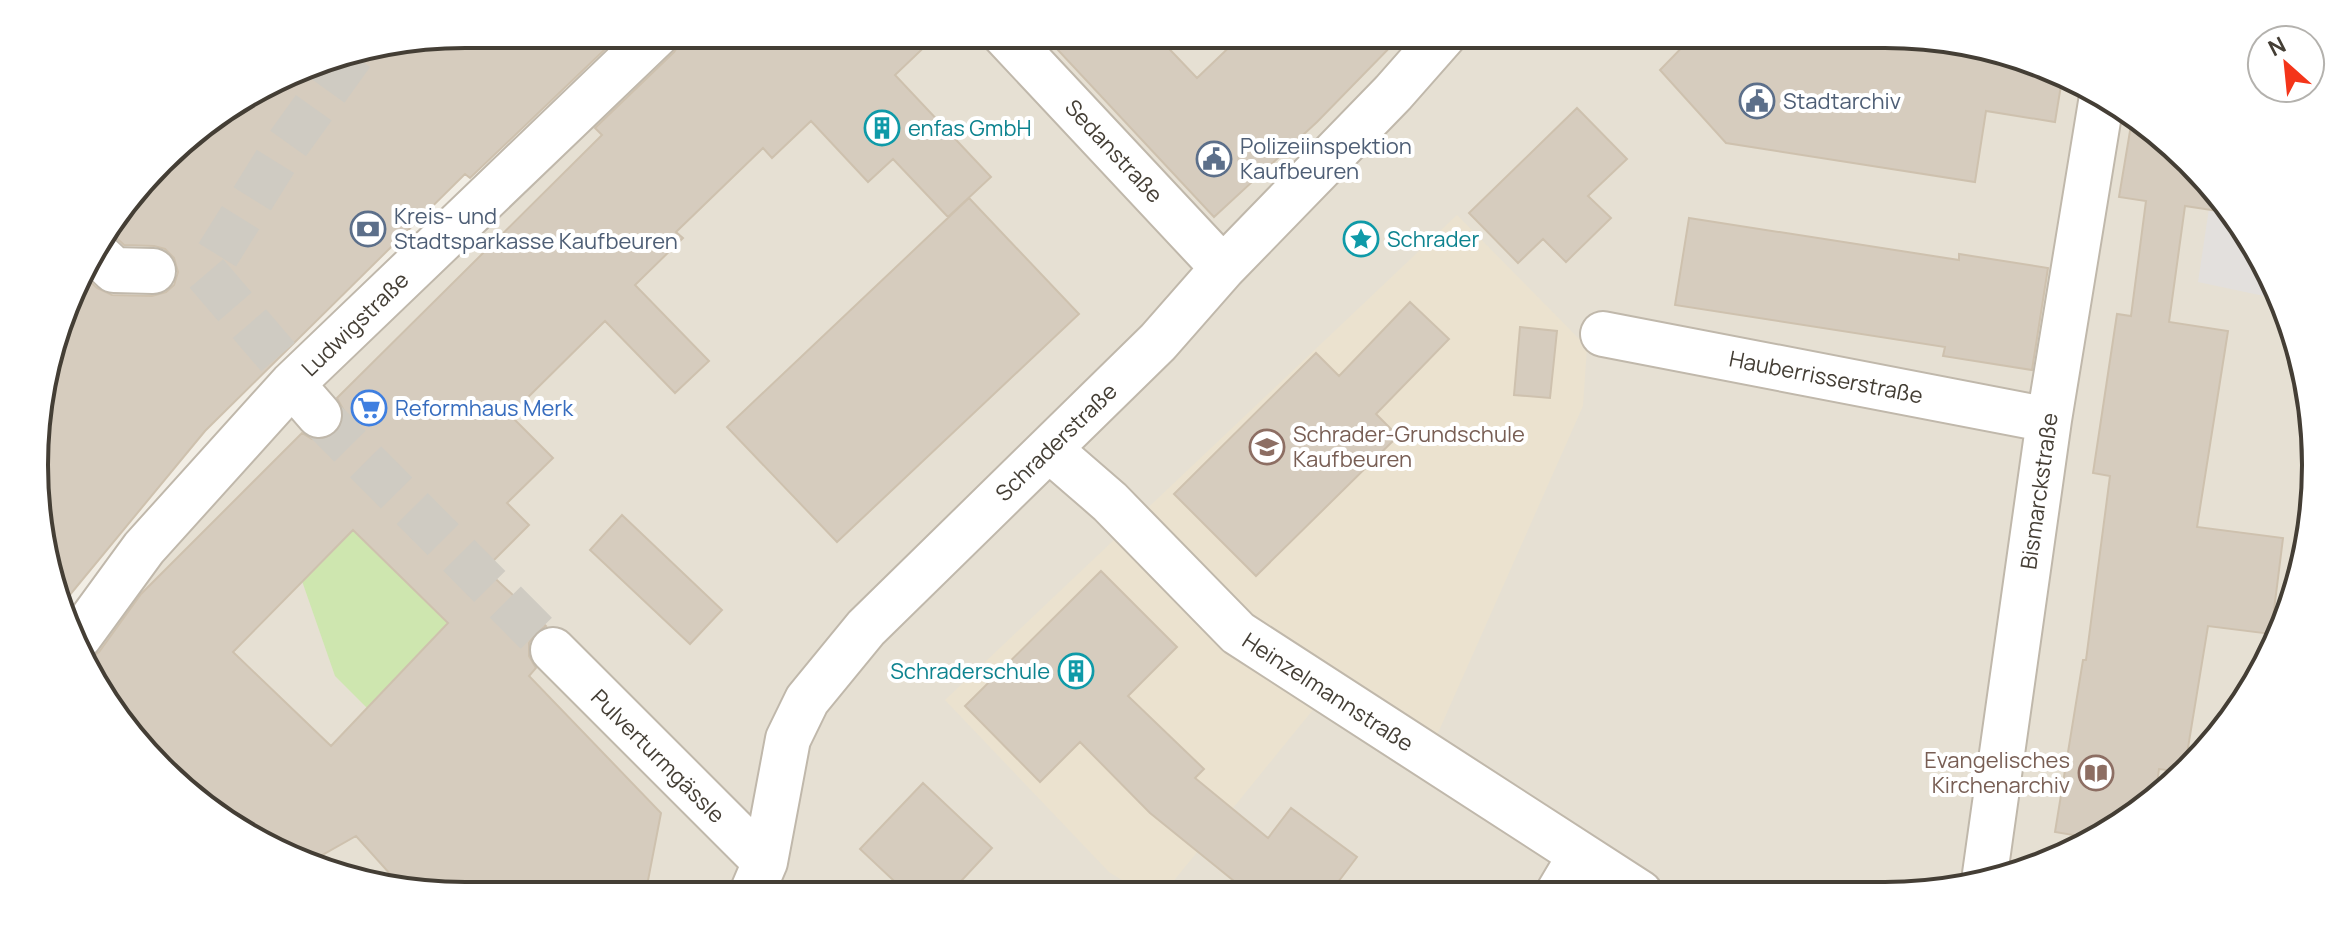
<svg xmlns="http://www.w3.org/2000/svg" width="2350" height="930" font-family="Manrope,sans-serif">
  <rect width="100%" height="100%" fill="#f2eee5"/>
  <path fill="#e6e0d3" d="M676,34H987L1207,271L857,622L741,895L465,896L327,873L203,807L106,704L82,646L153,549Z
    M1018,34H1428L1221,253Z
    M1460,34H1885L2023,57L2169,141L2271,274L2315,436L2293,603L2243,705L2169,789L2050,863L1942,892L763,895L819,704Z"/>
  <path fill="#ebe2cf" d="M1457,215L1587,347L1583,406L1437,735L1342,674L1163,894H1144L1109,872L945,700Z"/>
  <path fill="#cee6af" d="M354,530L448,623L367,708L335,676L302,581Z"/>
  <path fill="#e3e0dd" d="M2211,195L2271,274L2278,299L2198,282Z"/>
  <path fill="#d6ccbe" stroke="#cec1ae" stroke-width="2" fill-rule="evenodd" d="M465,34H621L470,178L465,174L205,431L64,602L42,550L38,409L83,275L97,288L112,295L152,296L166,292L174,285L178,272L174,258L165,249L154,246L124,245L108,230L181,141L326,57Z
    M681,34H938L895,75L991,177L948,217L893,159L868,182L811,121L772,158L763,148L676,232L683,238L635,285L709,361L675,393L605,321L510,415L553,458L507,503L529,525L485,569L546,626L536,632L529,643V656L536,668L529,676L661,813L645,896H465L400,885L356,836L308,863L203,807L106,704L88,660L99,652L141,594L302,433L312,439L323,440L336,433L342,424L344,411L337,398L602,135L595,128L674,52L681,42ZM353,530L448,623L331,746L233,652Z
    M1043,34H1155L1197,78L1243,34H1403L1317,122L1214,217Z
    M1695,34H1885L2023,57L2062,79L2055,122L1986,111L1975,182L1726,143L1660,70Z
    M1577,108L1627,159L1588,196L1611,218L1566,262L1543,239L1518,263L1469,213Z
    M2132,119L2169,141L2224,212L2185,206L2169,322L2228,331L2197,527L2283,538L2271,634L2208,626L2184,772L2159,769L2155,798L2091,838L2055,832L2083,660H2086L2110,476L2093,473L2117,314L2131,316L2146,201L2119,197Z
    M969,198L1079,314L837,542L727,427Z
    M1689,218L1959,260V254L2048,268L2032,370L1943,356L1945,347L1675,305Z
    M1410,302L1449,339L1376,414L1398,436L1256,576L1174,494L1316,353L1339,376Z
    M1520,327L1557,331L1550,398L1514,395Z
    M622,515L722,610L690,644L590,550Z
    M1101,571L1177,647L1128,696L1204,769L1195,778L1268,838L1291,808L1357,857L1329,894H1250L1150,813L1080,742L1040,782L965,706Z
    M923,783L992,848L948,895H909L860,849Z"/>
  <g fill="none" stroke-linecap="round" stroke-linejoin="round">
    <path stroke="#cfcbc2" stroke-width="44" stroke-dasharray="44 22" stroke-linecap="butt" d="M278,357L206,273L277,159L353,53
      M319,415L553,650"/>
    <g stroke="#c0b8ab" stroke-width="48">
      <path id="minor" d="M1004,34L1223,268
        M92,249L114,270L153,271
        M1603,334L2049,420
        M292,384L319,415
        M1050,450L1110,502L1238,633L1640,893
        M79,637L144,548L292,384L657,34
        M553,650L765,862
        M1984,881L2049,420L2101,102
        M1558,893L1580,856
        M751,895L765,862L788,739L807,700L866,628L1158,342L1223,268L1393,93L1445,34"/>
    </g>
    <use href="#minor" stroke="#fff" stroke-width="44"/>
  </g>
  <defs>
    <g id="civic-ring" transform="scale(1.8)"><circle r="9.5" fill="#fff" stroke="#5c6f8a" stroke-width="1.5"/><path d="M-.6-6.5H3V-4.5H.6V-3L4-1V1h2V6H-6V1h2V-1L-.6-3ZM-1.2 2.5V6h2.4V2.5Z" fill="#5c6f8a"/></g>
    <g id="building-ring" transform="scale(1.8)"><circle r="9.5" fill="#fff" stroke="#0f9aa8" stroke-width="1.5"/><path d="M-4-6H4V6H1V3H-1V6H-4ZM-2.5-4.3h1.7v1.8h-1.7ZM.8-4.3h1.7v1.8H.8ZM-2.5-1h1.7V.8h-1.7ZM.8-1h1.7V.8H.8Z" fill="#0f9aa8"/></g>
    <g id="bank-ring" transform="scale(1.8)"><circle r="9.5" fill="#fff" stroke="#5c6f8a" stroke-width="1.5"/><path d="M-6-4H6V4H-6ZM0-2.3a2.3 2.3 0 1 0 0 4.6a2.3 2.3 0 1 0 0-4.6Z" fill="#5c6f8a"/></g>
    <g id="sight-ring" transform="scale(1.8)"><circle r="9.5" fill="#fff" stroke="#0f9aa8" stroke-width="1.5"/><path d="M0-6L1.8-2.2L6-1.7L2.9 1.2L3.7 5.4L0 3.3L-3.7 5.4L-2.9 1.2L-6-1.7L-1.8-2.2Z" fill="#0f9aa8"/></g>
    <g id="supermarket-ring" transform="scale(1.8)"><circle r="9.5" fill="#fff" stroke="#3f7fe0" stroke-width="1.5"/><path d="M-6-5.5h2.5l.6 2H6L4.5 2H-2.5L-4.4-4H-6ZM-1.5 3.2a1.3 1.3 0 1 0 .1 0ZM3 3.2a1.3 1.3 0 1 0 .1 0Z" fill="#3f7fe0"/></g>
    <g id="school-ring" transform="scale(1.8)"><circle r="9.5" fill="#fff" stroke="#8d6e63" stroke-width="1.5"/><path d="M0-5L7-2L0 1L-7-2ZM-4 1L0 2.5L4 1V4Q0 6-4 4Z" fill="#8d6e63"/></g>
    <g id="library-ring" transform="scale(1.8)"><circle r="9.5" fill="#fff" stroke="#8d6e63" stroke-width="1.5"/><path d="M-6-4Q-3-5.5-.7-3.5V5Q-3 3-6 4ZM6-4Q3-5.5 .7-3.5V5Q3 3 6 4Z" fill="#8d6e63"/></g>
  </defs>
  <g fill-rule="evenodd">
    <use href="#civic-ring" x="1757" y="101"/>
    <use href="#building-ring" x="882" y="128"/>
    <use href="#civic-ring" x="1214" y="159"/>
    <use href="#bank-ring" x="368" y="229"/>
    <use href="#sight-ring" x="1361" y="239"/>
    <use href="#supermarket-ring" x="369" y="408"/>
    <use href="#school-ring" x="1267" y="447"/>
    <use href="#building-ring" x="1076" y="671"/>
    <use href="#library-ring" x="2096" y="773"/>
  </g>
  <g text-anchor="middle" stroke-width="8" stroke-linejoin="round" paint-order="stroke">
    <g font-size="22" fill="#4e5e75" stroke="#fff" text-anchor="start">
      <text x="1783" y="109">Stadtarchiv</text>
      <text x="1240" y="154">Polizeiinspektion<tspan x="1240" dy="25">Kaufbeuren</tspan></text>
      <text x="394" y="224">Kreis- und<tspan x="394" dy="25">Stadtsparkasse Kaufbeuren</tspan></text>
    </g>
    <g font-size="22" fill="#0d838f" stroke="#fff" text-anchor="start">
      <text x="908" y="136">enfas GmbH</text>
      <text x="1387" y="247">Schrader</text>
      <text x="1050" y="679" text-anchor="end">Schraderschule</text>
    </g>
    <g font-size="22" fill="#443e35" stroke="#fff">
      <text transform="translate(1114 151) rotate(47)" y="8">Sedanstraße</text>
      <text transform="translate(355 324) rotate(-44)" y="8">Ludwigstraße</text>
      <text transform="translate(1826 377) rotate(11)" y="8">Hauberrisserstraße</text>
      <text transform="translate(1056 442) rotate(-44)" y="8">Schraderstraße</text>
      <text transform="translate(2039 491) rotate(-82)" y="8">Bismarckstraße</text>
      <text transform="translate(1328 692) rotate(33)" y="8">Heinzelmannstraße</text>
      <text transform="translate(658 756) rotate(45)" y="8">Pulverturmgässle</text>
    </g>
    <g font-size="22" fill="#366cbe" stroke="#fff" text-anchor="start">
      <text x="395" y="416">Reformhaus Merk</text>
    </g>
    <g font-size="22" fill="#785e54" stroke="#fff" text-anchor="start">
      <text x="1293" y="442">Schrader-Grundschule<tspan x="1293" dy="25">Kaufbeuren</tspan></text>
      <text x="2070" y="768" text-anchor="end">Evangelisches<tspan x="2070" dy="25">Kirchenarchiv</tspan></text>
    </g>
  </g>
  <path d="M0 0H2350V930H0ZM465 48H1885A417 417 0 0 1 2302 465V465A417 417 0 0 1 1885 882H465A417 417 0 0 1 48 465V465A417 417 0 0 1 465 48Z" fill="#fff" fill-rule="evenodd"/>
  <path fill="none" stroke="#443e35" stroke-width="4" d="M465 48H1885A417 417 0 0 1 2302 465V465A417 417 0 0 1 1885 882H465A417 417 0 0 1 48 465V465A417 417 0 0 1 465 48Z"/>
  <g transform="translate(2286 64) rotate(333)"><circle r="38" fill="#ffffff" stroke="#b4b2ae" stroke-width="2"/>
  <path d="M0-6L14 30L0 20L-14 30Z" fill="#f4351a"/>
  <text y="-12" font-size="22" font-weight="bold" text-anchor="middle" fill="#443e35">N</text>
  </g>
</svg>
